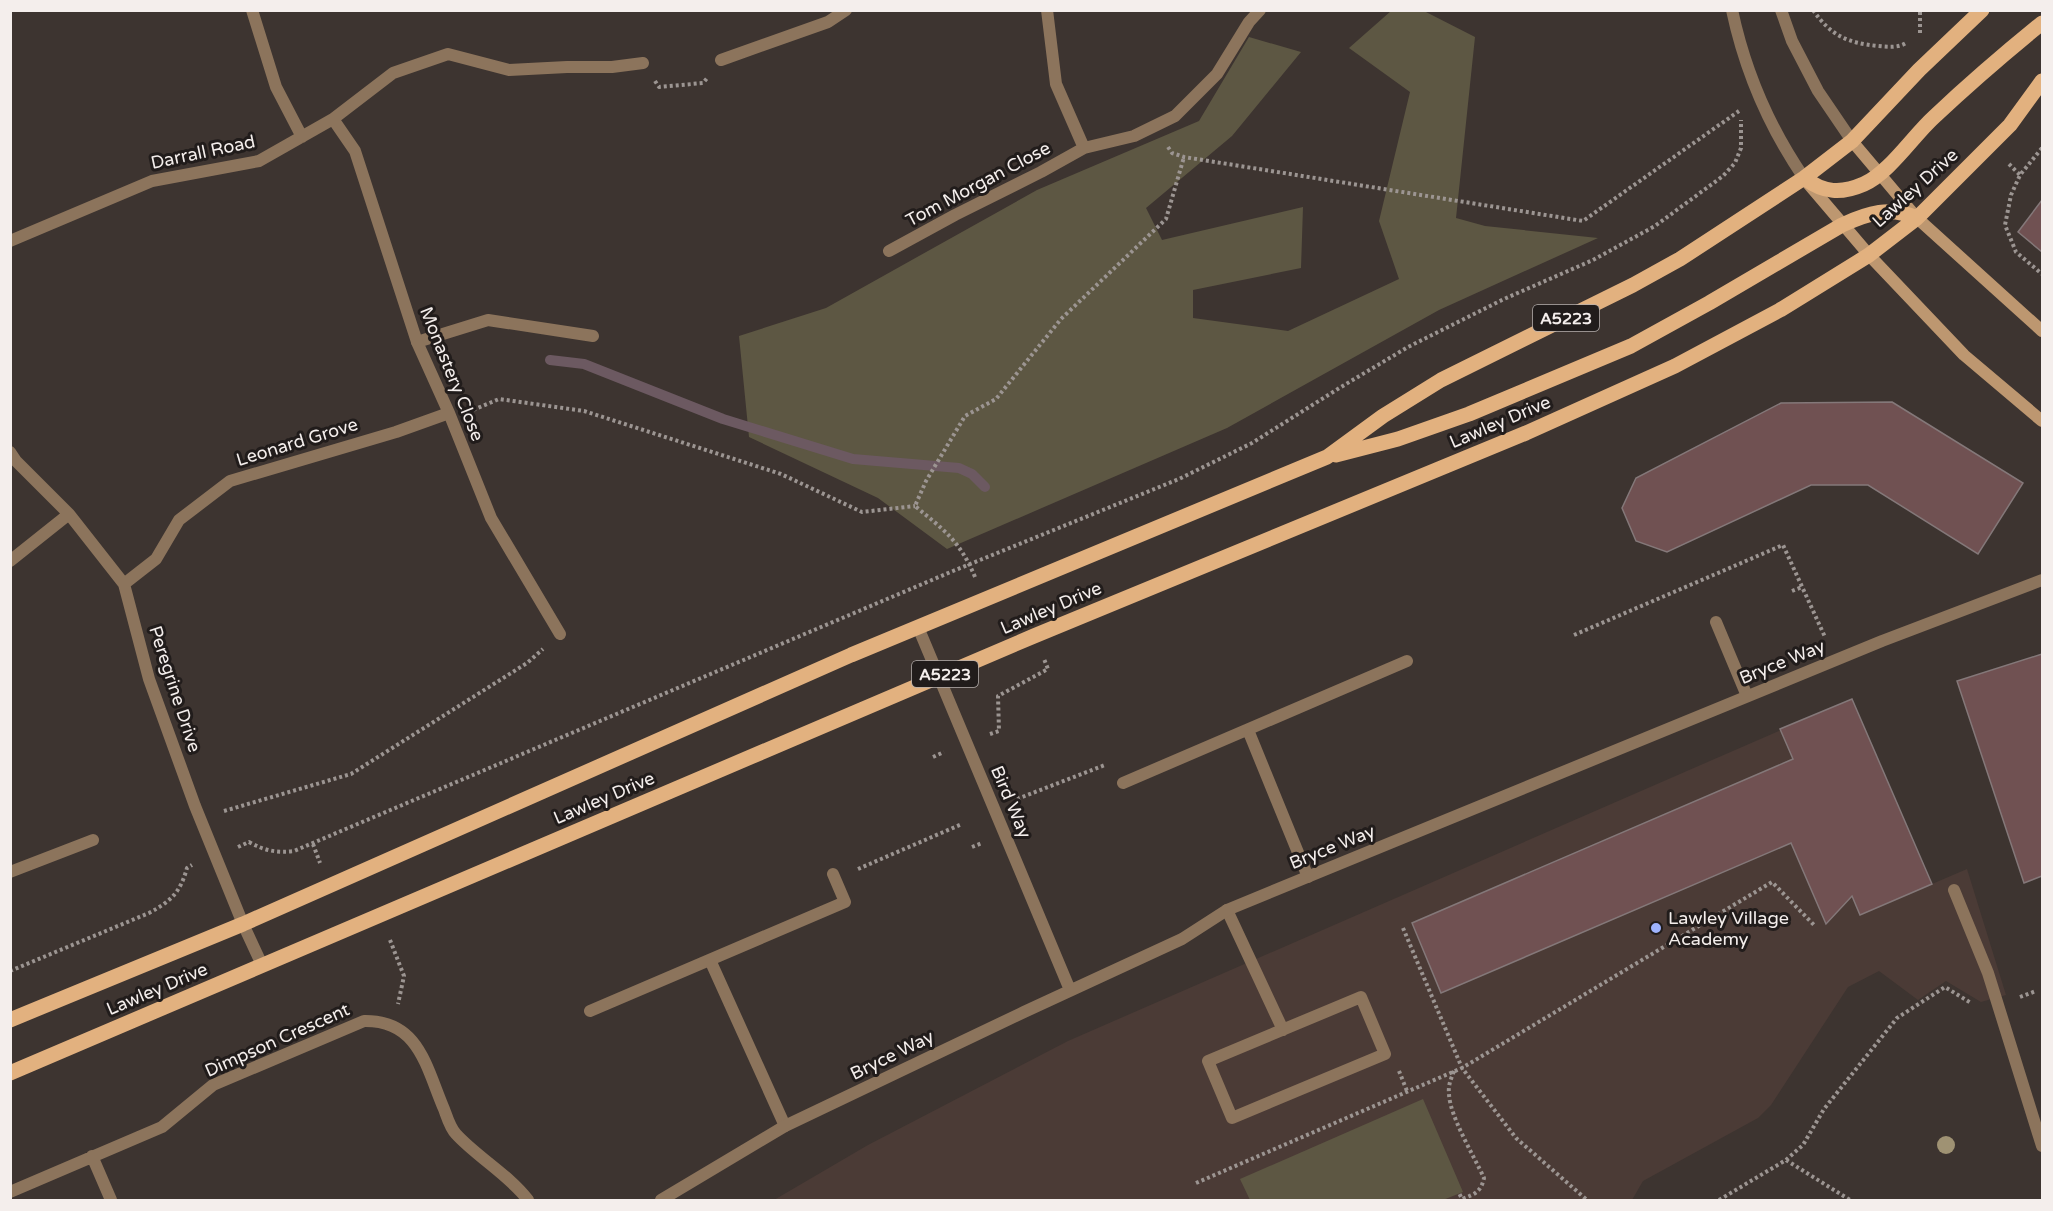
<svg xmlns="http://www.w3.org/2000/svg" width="2053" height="1211" font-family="'Varela Round',sans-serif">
  <rect width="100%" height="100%" fill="#3d3430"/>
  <path fill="#4b3b36" d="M1852,699L1932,884L1967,869L2006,995L1981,1002L1946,981L1918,1000L1879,971L1848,987L1771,1105L1758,1118L1643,1181L1632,1200H774L868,1145L1068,1041Z"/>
  <path fill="#5d5743" d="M1391,11H1424L1475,37L1456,218L1485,226L1598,238L1439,310L1227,428L947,549L878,498L749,437L739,336L826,308L1037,190L1199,121L1249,37L1301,52L1232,136L1146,208L1162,240L1303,207L1301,268L1193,290V318L1288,331L1399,279L1379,221L1410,92L1349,48Z
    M1423,1099L1463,1192L1443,1200H1250L1240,1179Z"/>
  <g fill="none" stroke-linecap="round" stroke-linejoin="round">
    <path stroke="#6c5961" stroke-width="10" d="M550,360L584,364L723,419L853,459L959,468L972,474L985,487"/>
  </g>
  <path fill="#705152" stroke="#847879" stroke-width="1.5" d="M2042,200V252L2018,232Z
    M1892,402L2023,483L1978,554L1868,485H1811L1667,552L1636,541L1622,508L1636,478L1781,403Z
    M2042,654V876L2024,883L1957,681Z
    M1852,699L1932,884L1860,915L1852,896L1826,924L1791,843L1441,993L1412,923L1793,759L1780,729Z"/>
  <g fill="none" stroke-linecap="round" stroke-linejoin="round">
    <path stroke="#9c9592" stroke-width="4" stroke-dasharray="3 3" stroke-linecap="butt" d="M1813,10C1831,36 1848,43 1878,46C1888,47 1898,48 1906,43
      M1920,33V10
      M655,81L659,87L703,83L708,77
      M1168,147L1172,153L1184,157L1583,221L1739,111
      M2042,148L2020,175L2011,195L2005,225L2016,252L2042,274
      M2009,164L2020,175
      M473,410L499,399L584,411L781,474L862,512L915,506
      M975,577C960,541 944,530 915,506L926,481L965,416L996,399L1061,319L1166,219L1184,157
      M1792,591L1802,587
      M1574,635L1783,545L1825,637
      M990,734L999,731L998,696L1048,669L1044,659
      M933,757L944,752
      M1017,799L1105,765
      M224,811L351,774L527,663L543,649
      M313,844L320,863
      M238,847L249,842C265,851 277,853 294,851L953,571L1179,479L1252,443L1341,387L1408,347L1504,299L1593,260L1655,226L1723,176L1735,163L1741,148V120
      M972,847L982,843
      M858,869L962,824
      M1403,928L1462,1068L1516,1138L1587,1200
      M390,940L404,976L398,1004
      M10,971L149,913C171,901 180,893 187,868L192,865
      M2020,997L2036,991
      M1399,1071L1407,1091
      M1454,1071C1451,1079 1448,1085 1449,1094C1450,1117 1474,1156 1484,1178C1481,1192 1475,1194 1462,1199L1459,1193
      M1786,1160L1850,1200
      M1196,1183L1462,1068L1772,882L1814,925
      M1719,1200L1786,1160L1803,1145L1824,1109L1897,1018L1945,987L1971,1003"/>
    <path stroke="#8c745c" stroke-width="12" d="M417,342L488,320L593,336
      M1716,622L1747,696
      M1248,730L1308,877
      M1123,783L1407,661
      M10,872L93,840
      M1954,890L1988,973L2042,1146
      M1227,910L1283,1030
      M710,960L785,1126
      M1361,997L1385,1054L1232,1118L1208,1061Z
      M590,1011L845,902L833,874"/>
    <path stroke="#8c745c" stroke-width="12" d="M252,10L276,87L302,137
      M1047,10L1056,84L1084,148
      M1732,10C1745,71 1769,127 1804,178
      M1781,10L1792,41L1818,91L1852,141
      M721,60L828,22L846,10
      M333,119L355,151L417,342L449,413L491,518L560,634
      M10,241L152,181L259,161L333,119L393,73L448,54L509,70L567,67H612L643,63
      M889,251L955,215L1041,172L1084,148L1134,136L1175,116L1217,74L1249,22L1260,10
      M10,452L16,461L69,514L124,584L149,679L195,806L243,924L262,965
      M10,561L69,514
      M124,584L156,559L179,520L230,481L396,432L449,413
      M918,627L1070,990
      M92,1156L111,1200
      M10,1192L162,1127L213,1085L364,1021C419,1020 426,1067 444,1109C447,1117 450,1128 456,1134C477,1157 509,1175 528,1200
      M661,1200L785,1126L1024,1012L1182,939L1227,910L1882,641L2042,580"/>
    <path stroke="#bd9770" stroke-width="12" d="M1852,141L1917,218L2042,331
      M1806,181L1869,255L1964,355L2042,421"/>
    <path stroke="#e2b17f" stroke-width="15" d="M1804,178C1824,193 1841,194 1864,184C1889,173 1913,136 1934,117C1969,84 2005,53 2042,23
      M1336,455L1398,439L1469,414L1631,346L1709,303L1842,225C1868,213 1890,206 1917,218
      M10,1020L243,924L851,655L1327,457L1383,416L1441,380L1633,285L1680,259L1804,178L1852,141L1919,70L1982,10
      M10,1073L1034,636L1526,433L1675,366L1780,310L1869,255L1917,218L2010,125L2042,81"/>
  </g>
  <circle fill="#9f9273" cx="1946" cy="1145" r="9"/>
  <circle fill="#9fb3fd" stroke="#211c1b" stroke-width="2" cx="1656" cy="928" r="6"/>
  <g text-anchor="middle" stroke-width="6" stroke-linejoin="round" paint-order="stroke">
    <g fill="#211c1b" stroke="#b5afad" stroke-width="1.5">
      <rect x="1533" y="305" width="66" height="26" rx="4.5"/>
      <rect x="912" y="661" width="66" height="26" rx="4.5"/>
    </g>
    <g font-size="16" font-weight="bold" fill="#f4eeec">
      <text x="1566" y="324">A5223</text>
      <text x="945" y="680">A5223</text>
    </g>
    <g font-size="18" fill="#f4eeec" stroke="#211c1b">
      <text transform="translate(203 152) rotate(-12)" y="6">Darrall Road</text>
      <text transform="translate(978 184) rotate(-28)" y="6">Tom Morgan Close</text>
      <text transform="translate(1915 188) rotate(-42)" y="6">Lawley Drive</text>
      <text transform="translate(452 374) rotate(68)" y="6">Monastery Close</text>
      <text transform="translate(1500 422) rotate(-23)" y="6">Lawley Drive</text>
      <text transform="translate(297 442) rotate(-17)" y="6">Leonard Grove</text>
      <text transform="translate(1051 608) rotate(-23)" y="6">Lawley Drive</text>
      <text transform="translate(1782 662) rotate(-22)" y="6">Bryce Way</text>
      <text transform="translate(175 689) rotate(72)" y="6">Peregrine Drive</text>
      <text transform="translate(604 798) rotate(-23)" y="6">Lawley Drive</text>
      <text transform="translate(1011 802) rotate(67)" y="6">Bird Way</text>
      <text transform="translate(1332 847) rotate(-22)" y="6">Bryce Way</text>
      <text transform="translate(157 989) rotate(-23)" y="6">Lawley Drive</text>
      <text transform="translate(277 1040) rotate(-24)" y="6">Dimpson Crescent</text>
      <text transform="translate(892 1055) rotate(-26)" y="6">Bryce Way</text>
    </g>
    <g font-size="18" fill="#f4eeec" stroke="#211c1b" text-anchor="start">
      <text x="1668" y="924">Lawley Village<tspan x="1668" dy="21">Academy</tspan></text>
    </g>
  </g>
  <rect width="2053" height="1211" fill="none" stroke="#f4eeec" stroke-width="24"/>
</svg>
